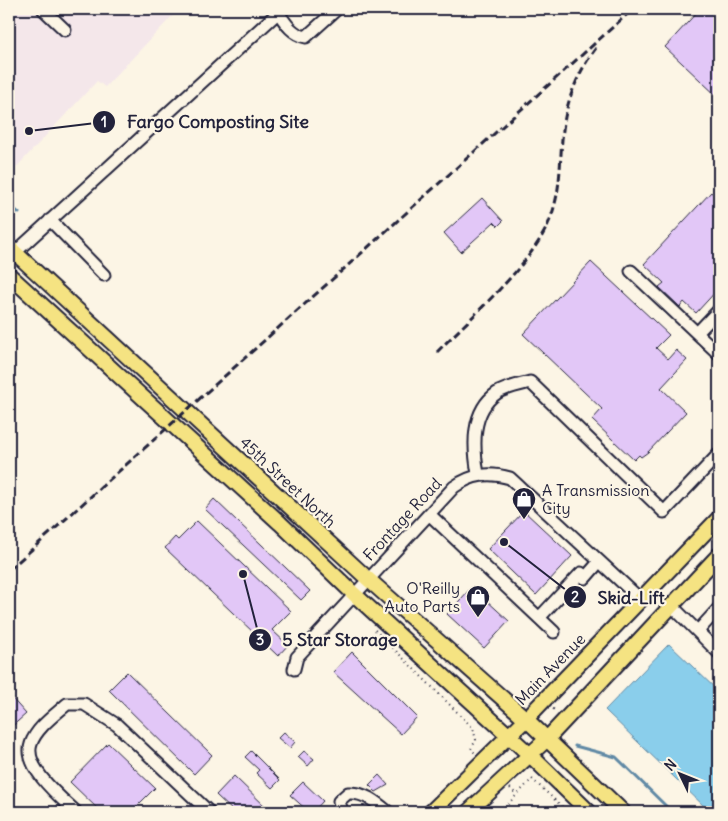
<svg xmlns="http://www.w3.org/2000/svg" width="728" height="821" font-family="Delius,sans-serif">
  <rect width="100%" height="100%" fill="#fcf5e5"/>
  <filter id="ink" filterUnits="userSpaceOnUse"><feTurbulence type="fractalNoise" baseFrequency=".02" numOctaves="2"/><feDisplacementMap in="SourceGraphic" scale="10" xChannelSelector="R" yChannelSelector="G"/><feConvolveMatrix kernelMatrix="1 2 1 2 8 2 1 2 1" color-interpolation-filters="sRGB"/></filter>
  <g filter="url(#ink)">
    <path fill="#f4e7ea" d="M9,9H179L105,87L97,81L9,175Z"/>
    <path fill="#8aceeb" stroke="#6089a5" d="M669,644L719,692V810L717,812H710L605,710Z"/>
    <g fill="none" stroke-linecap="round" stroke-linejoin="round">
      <path stroke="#6089a5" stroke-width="3" d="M9,204L19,213
        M575,746L616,757L672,812"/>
    </g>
    <path fill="#e2c7f7" stroke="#22223b" d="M700,9H719V98L665,47Z
      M711,192L719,200V288L696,313L684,302L680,307L659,287L664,283L644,264Z
      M482,198L503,221L498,226L494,222L461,252L444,233Z
      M591,262L669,335L656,348L668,359L676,350L687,360L661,388L686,412L648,452L641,457L639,455L634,460L592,420L602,409L523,334Z
      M214,499L310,591L301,600L205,509Z
      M524,511L572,556L536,595L488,549Z
      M197,521L291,611L272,630L288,645L278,656L165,548L175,537L178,540Z
      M472,587L509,621L484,648L447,614Z
      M352,652L417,717L401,734L333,672Z
      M127,672L212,755L194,774L109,690Z
      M9,695L26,714L9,729Z
      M284,732L295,742L290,748L278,738Z
      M108,743L155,788L131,812H101L70,782Z
      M251,751L280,780L272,788L256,773L259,770L245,757Z
      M304,751L314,759L308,766L298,757Z
      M379,775L388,785L376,792L369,785Z
      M234,776L271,812H234L216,795Z
      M303,782L323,801L313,812H309L290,795Z"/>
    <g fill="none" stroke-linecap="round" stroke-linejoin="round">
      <g stroke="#22223b" stroke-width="15">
        <path id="minor" d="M43,9L65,30
          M278,12C286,24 292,34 306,37L337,9
          M50,220L104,275
          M9,258L282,9
          M631,271L719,354
          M697,333L719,310
          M478,474C473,446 471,411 497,393C506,387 520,385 530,382L664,512L719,454
          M429,514L554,632
          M672,606L719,653
          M539,618L581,573L585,578L599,562
          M698,631L719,608
          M294,669L297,657L454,487C472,474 489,472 510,478L641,600
          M76,812C61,798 23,767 31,744C36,728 56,714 67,704H84L117,725L209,812
          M342,812L339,801L348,793C364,792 376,802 388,812"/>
      </g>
      <g stroke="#22223b" stroke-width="18">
        <path id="major" d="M9,247L369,580L526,719L623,812
          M9,275L280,523L355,595L530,755L589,812
          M431,812L526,719L719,518
          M468,812L547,739L719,555"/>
      </g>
      <path stroke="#22223b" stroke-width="2" stroke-dasharray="1 4" stroke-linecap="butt" d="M375,630L473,728L476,740L471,749L475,753
        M553,709L555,710
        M510,788L517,795
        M495,812L508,804L532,779L568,812"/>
      <use href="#minor" stroke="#fcf5e5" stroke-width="11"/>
      <use href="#major" stroke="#f5e382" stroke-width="14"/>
      <path stroke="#22223b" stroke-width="3" stroke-dasharray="8 4" stroke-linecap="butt" d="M437,352C471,317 531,265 549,222C564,185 558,154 565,117C570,92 581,68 596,48
        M9,570L633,9"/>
    </g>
  </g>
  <defs>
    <g id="shop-pin" transform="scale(1.25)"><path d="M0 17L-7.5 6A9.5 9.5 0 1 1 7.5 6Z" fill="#22223b" stroke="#fcf5e5"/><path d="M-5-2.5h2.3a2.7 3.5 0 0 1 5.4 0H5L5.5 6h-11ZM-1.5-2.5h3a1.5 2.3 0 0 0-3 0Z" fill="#fff"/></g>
  </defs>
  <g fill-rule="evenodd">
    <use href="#shop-pin" x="524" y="499"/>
    <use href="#shop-pin" x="478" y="597"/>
  </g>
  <g text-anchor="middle" stroke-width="4.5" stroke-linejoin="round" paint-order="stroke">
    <g font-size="16" fill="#22223b" stroke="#fcf5e5">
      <text transform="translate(288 482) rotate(43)" y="6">45th Street North</text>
      <text transform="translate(402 519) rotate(-47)" y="6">Frontage Road</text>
      <text transform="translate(550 669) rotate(-46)" y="6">Main Avenue</text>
    </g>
    <g font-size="16" fill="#22223b" stroke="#fcf5e5" text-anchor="start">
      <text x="542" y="496">A Transmission<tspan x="542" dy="18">City</tspan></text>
      <text x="460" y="594" text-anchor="end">O'Reilly<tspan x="460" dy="18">Auto Parts</tspan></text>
    </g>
  </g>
  <path fill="none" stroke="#22223b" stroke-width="2" d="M29 131L104 122M504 542L575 597M243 574L260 640"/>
  <g fill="#22223b" stroke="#fcf5e5" stroke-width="2">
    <circle cx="29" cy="131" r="5"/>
    <circle cx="504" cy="542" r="5"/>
    <circle cx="243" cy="574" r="5"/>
    <circle cx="104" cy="122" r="12"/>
    <circle cx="575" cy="597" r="12"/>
    <circle cx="260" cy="640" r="12"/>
  </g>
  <g font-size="15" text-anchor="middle" font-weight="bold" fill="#fff">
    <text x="104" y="127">1</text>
    <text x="575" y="602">2</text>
    <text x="260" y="645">3</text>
  </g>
  <g font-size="18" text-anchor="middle" font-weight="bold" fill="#22223b" stroke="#fcf5e5" stroke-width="4.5" stroke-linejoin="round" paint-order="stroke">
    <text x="218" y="128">Fargo Composting Site</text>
    <text x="631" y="604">Skid-Lift</text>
    <text x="340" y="646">5 Star Storage</text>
  </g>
  <rect width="728" height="821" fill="none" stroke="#fcf5e5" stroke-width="30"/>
  <rect x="15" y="15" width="698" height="791" fill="none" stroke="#22223b" stroke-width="2" filter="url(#ink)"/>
  <g transform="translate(680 774) rotate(313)" stroke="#fcf5e5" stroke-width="4" paint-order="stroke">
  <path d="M0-4L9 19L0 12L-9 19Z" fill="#22223b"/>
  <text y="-8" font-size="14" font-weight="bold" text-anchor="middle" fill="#22223b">N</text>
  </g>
</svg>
